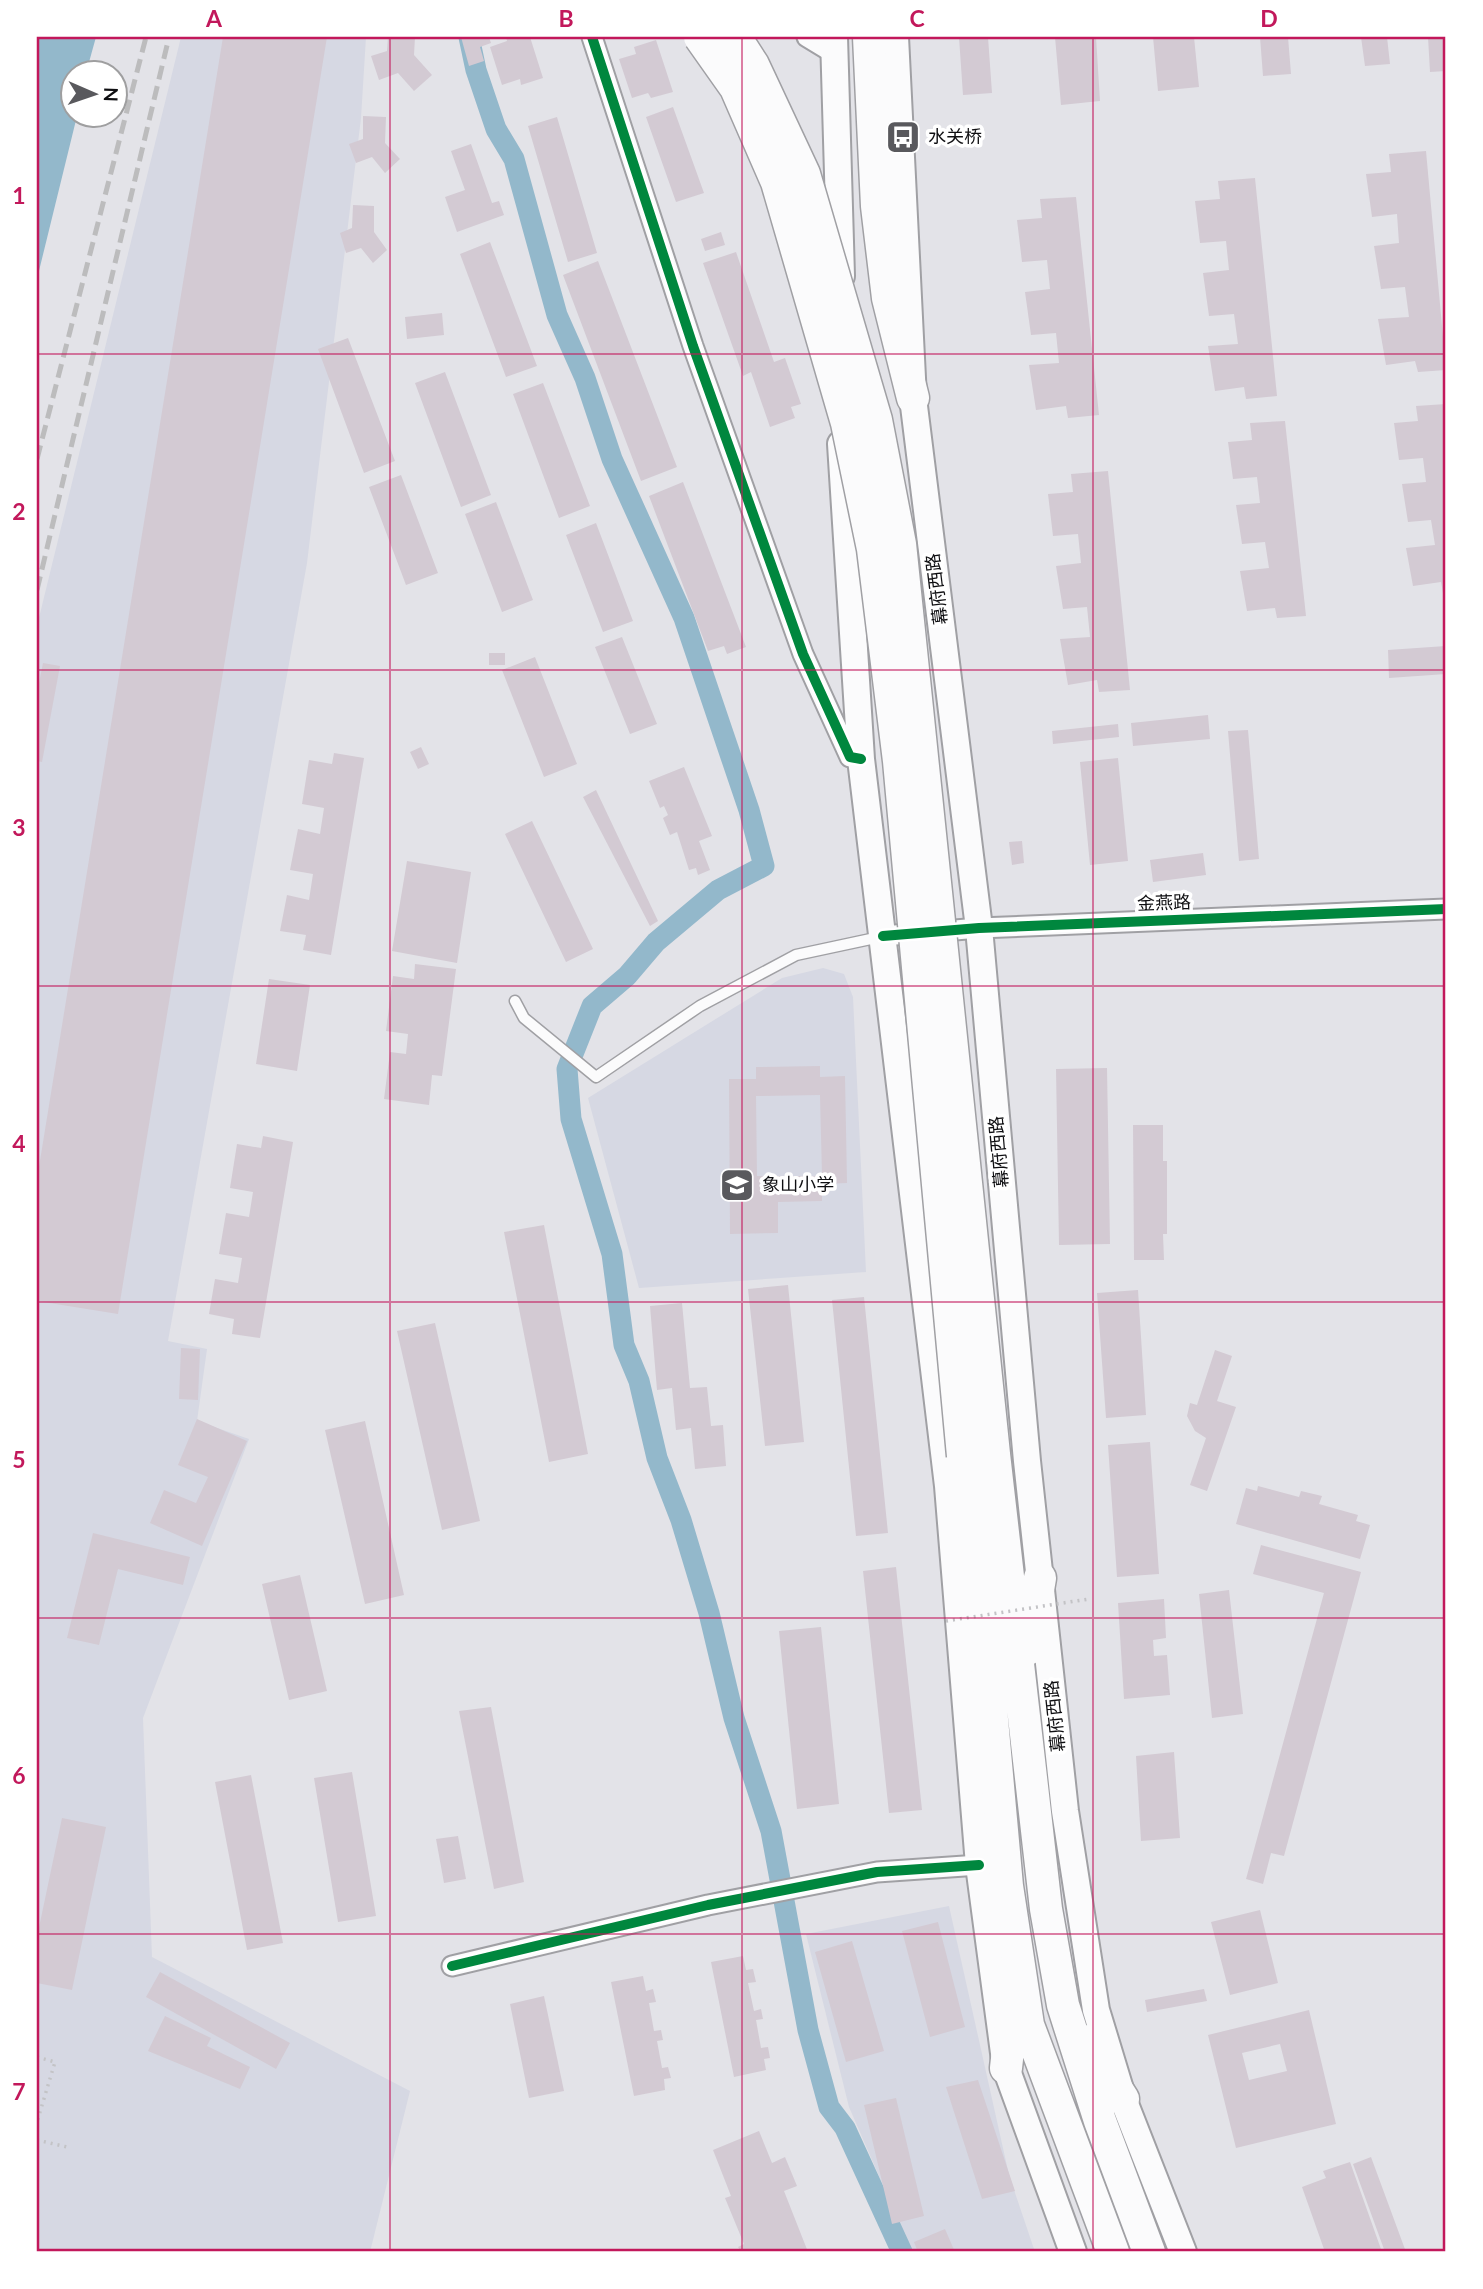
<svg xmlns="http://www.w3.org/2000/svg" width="1483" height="2289" font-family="Lato,'Noto Sans SC',sans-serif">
  <rect width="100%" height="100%" fill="#e3e3e8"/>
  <path fill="#d6d8e3" d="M181,37H366L361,118L307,563L168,1341L207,1349L197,1421L249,1439L143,1718L152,1957L410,2091L370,2252H37V626Z
    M823,968L844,974L853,997L866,1272L639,1288L588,1098L782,978Z
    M949,1906L1009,2175L1035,2252H912L849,2107L806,1934Z"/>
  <path fill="#93b8cb" d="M37,37H96L86,73L74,74V116H77L37,279Z"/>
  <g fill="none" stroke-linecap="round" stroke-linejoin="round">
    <path stroke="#93b8cb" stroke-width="21" d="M469,37L476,70L496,129L514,159L557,315L585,378L612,459L684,618L749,810L764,866L718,890L656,942L627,976L592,1006L567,1069L571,1119L612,1254L624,1345L639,1381L657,1458L681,1520L709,1613L734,1718L771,1831L808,2030L829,2107L845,2128L902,2252"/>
  </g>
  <path fill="#d3cad3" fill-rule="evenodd" d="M223,37H327L118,1314L37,1301V1179Z
    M388,37H415L414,55L432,75L414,91L398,73L379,80L371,56L387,51Z
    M461,37H489L491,43L480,47L484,61L469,66Z
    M506,37H530L543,78L521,85L520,79L502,85L490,47L507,41Z
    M959,37H988L992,93L963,95Z
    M1055,37H1096L1100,101L1061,105Z
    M1153,37H1194L1199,87L1158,91Z
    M1260,37H1288L1291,74L1263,76Z
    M1361,37H1387L1390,64L1365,66Z
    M1428,37H1446V71L1430,72Z
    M656,40L673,92L651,98L648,93L632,98L619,59L636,54L634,47Z
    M673,107L704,193L676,202L646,117Z
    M363,116L386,117L385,143L400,159L385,173L372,157L356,163L349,144L363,139Z
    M557,117L597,253L568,262L528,126Z
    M471,144L492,203L499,201L504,215L457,232L445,197L465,190L451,151Z
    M1426,151L1446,370L1418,372L1415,361L1386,365L1378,319L1409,317L1405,287L1381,289L1374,246L1399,243L1397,214L1372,217L1366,174L1391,172L1389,154Z
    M1255,178L1277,396L1246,399L1244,387L1215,391L1208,346L1238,344L1234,314L1209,316L1203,273L1229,270L1226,241L1200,243L1195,201L1220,199L1218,181Z
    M1076,197L1099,415L1068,418L1066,406L1036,410L1029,365L1059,363L1056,333L1031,335L1025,292L1050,289L1047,260L1022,262L1017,220L1042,218L1040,199Z
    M353,205L374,206V232L387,250L373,263L361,248L346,253L340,233L352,228Z
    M721,232L725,245L705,251L701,239Z
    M490,242L537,366L506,377L460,254Z
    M736,252L774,362L785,358L801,404L791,407L795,418L770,427L751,372L743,376L703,263Z
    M598,261L677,467L641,481L563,275Z
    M442,313L444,335L407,339L405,317Z
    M348,338L395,461L364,473L318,349Z
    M445,372L491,495L461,507L415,383Z
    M543,383L590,506L559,518L513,394Z
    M1446,404V592L1443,593L1441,582L1413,586L1406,548L1435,545L1431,520L1408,522L1402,484L1426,482L1423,458L1399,460L1394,423L1418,421L1416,406Z
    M1285,421L1306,616L1277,618L1275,608L1247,611L1240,571L1269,568L1265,542L1242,544L1236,505L1260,503L1257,477L1233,479L1228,442L1252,440L1250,423Z
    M1108,471L1130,690L1099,692L1097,680L1068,685L1060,639L1090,637L1087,607L1063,609L1056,566L1081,563L1078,534L1053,536L1048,494L1073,492L1071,474Z
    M401,475L438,573L406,585L369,487Z
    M683,482L746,647L727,654L724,646L708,651L649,496Z
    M496,502L533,600L502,612L465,514Z
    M596,523L633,621L603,632L566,535Z
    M622,637L657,724L630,734L595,647Z
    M1446,646V674L1389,678L1388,650Z
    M489,653H505V665H489Z
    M535,657L577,764L544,777L502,670Z
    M43,663L60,666L42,762L37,761V693Z
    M1208,715L1210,739L1133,746L1131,723Z
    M1118,724L1119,737L1053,744L1052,731Z
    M1248,730L1259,859L1239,861L1228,731Z
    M421,747L429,764L418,769L410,752Z
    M334,753L364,758L331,955L303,950L306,935L280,931L287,895L309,900L313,874L290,870L298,829L320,834L324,808L302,804L309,760L332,764Z
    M1118,758L1128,861L1090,865L1080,762Z
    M684,767L712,836L699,841L710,870L698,875L696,868L689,870L677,832L670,835L663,818L668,815L664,806L660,808L649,781Z
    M596,790L658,921L650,926L583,797Z
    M532,821L593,949L566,962L505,834Z
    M1022,841L1024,863L1012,865L1009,842Z
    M1203,853L1206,875L1153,882L1150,860Z
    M407,861L471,872L457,963L392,951Z
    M415,964L456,969L442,1076L432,1075L429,1105L384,1099L390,1052L406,1054L408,1034L386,1031L393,976L414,979Z
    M269,979L310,985L297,1071L256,1064Z
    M820,1066V1077L845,1076L847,1183L822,1184V1201L778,1202V1233L730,1234L729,1079H756V1067ZM820,1095L822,1176H757L756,1096Z
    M1107,1068L1110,1244L1059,1245L1056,1069Z
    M1133,1125H1163V1161H1167V1234H1163L1164,1260H1134Z
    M263,1136L293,1142L260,1338L232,1334L234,1319L209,1314L215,1279L238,1283L242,1258L219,1254L226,1213L249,1217L253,1192L230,1188L237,1144L261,1148Z
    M544,1225L588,1454L549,1462L504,1232Z
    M788,1285L804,1442L765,1446L748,1289Z
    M1138,1290L1146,1415L1106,1418L1097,1293Z
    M864,1297L888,1533L856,1536L832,1300Z
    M682,1303L690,1388L707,1387L711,1426L723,1425L726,1466L695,1469L691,1428L676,1430L672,1388L657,1390L650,1306Z
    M435,1323L480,1521L442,1530L397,1331Z
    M181,1348L200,1349L198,1400L179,1399Z
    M1215,1350L1232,1356L1217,1401L1236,1407L1207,1491L1190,1485L1206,1438L1195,1431L1187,1416L1190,1403L1197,1405Z
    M197,1419L247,1441L202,1546L150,1523L164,1490L196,1503L208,1477L178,1465Z
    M365,1421L404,1595L365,1604L325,1430Z
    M1150,1442L1159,1574L1117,1577L1108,1445Z
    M1258,1486L1299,1497L1301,1491L1322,1496L1319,1504L1358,1515L1356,1521L1370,1525L1360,1559L1236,1524L1246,1488L1257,1491Z
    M93,1533L190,1557L183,1585L118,1569L99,1645L67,1638Z
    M1261,1545L1361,1572L1284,1856L1271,1853L1263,1884L1246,1879L1324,1593L1253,1574Z
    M896,1567L922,1810L889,1813L863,1571Z
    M300,1575L327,1691L289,1700L262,1584Z
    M1229,1590L1243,1714L1212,1718L1199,1594Z
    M1164,1599L1166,1638L1153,1640L1154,1656L1167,1655L1170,1695L1124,1699L1118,1603Z
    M821,1627L839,1804L797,1809L779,1631Z
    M491,1707L524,1882L494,1889L459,1711Z
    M1174,1752L1180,1838L1141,1841L1136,1756Z
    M352,1772L376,1916L338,1922L314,1778Z
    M251,1775L283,1943L247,1950L215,1782Z
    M62,1818L106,1827L72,1990L37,1983V1937Z
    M458,1836L466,1879L444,1883L436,1839Z
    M1260,1910L1278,1983L1230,1995L1211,1922Z
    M938,1922L965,2027L930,2037L902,1931Z
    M852,1941L884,2051L846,2062L815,1952Z
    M743,1956L746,1970L753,1969L756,1982L748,1983L754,2011L761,2009L763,2019L756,2020L761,2048L768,2047L770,2058L764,2059L766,2070L734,2077L711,1962Z
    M160,1972L290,2043L276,2069L146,1997Z
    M643,1976L646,1991L653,1989L656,2002L649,2003L654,2031L661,2030L663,2040L657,2041L662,2068L668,2067L671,2078L664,2079L665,2090L634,2096L611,1982Z
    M1204,1989L1207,2001L1147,2012L1145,2000Z
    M544,1996L564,2091L529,2098L510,2004Z
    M1309,2010L1336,2124L1236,2148L1208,2035ZM1280,2044L1287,2071L1249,2080L1242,2053Z
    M165,2016L211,2038L207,2046L250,2067L240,2089L148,2051Z
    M978,2080L1015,2191L982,2199L946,2087Z
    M896,2098L924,2216L892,2224L864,2105Z
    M759,2131L772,2163L785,2157L797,2186L784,2191L808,2252H741L738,2247L744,2244L725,2198L731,2196L713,2150Z
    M1371,2157L1406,2252H1385L1353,2164Z
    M1350,2162L1382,2252H1325L1302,2187L1326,2178L1323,2171Z
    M945,2229L955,2252H918L914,2242Z"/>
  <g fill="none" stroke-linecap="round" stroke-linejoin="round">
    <g stroke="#a0a0a4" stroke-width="13">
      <path id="service" d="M515,1001L524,1018L596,1077L700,1006L796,955L880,937"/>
    </g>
    <g stroke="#a0a0a4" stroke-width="23">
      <path id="minor" d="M592,37L693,346L803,654L850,757L861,759
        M807,37L835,54
        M883,936L979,928L1446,909
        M452,1966L708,1905L877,1872L979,1865"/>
    </g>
    <g stroke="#a0a0a4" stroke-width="30">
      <path id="secondary" d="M834,37L841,276
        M895,37L913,398L979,928L1027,1461L1065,1811L1096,2010L1123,2099L1183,2252
        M841,444L861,759L948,1486L979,1865L1006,2068L1073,2252"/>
    </g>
    <g stroke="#a0a0a4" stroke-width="35">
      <path id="trunk" d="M869,37L877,206L888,298L913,398
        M994,1454L1046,1909L1063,2005L1100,2121L1149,2252
        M963,1456L977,1553L1007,1886L1028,2025L1113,2252
        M1028,1649L1040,1578
        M1086,2041L1123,2099
        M1006,2068L1014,1996"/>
    </g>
    <path stroke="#c3c3c6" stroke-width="3.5" stroke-dasharray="2 5" stroke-linecap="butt" d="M37,2057L55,2062L37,2122
      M37,2140L67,2147"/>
    <use href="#service" stroke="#fbfbfc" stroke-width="10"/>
    <use href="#minor" stroke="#fbfbfc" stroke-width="19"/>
    <use href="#secondary" stroke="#fbfbfc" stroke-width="26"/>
    <use href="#trunk" stroke="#fbfbfc" stroke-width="32"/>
    <path stroke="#bcbcbd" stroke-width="5" stroke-dasharray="14 7" stroke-linecap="butt" d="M37,459L146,37
      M37,590L169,37"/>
    <g stroke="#a0a0a4" stroke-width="35" stroke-linecap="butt">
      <path id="trunk-bridge" d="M700,37L736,88L777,182L847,423L873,549L899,761L963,1456
        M735,37L753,65L804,174L876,420L900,544L994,1454"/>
    </g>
    <path stroke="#c3c3c6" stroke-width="3.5" stroke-dasharray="2 5" stroke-linecap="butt" d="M946,1621L1089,1599"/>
    <use href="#trunk-bridge" stroke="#fbfbfc" stroke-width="32"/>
    <g stroke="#fff" stroke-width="15">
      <path id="cycleway" d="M592,37L693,346L803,654L850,757L861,759
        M883,936L979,928L1446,909
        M452,1966L708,1905L877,1872L979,1865"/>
    </g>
    <use href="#cycleway" stroke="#00873e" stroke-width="10"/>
  </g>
  <path fill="none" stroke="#c2185b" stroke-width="2" stroke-opacity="0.55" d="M390,37V2252M742,37V2252M1093,37V2252M37,354H1446M37,670H1446M37,986H1446M37,1302H1446M37,1618H1446M37,1934H1446"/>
  <defs>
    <g id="bus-square" transform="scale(1.75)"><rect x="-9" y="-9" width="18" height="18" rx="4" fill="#59595d" stroke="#fff"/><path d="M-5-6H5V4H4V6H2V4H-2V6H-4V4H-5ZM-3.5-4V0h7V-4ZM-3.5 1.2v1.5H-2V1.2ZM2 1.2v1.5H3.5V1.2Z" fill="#fff"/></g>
    <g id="school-square" transform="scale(1.75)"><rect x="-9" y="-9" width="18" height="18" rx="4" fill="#59595d" stroke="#fff"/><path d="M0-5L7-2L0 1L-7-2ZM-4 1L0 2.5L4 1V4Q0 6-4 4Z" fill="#fff"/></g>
  </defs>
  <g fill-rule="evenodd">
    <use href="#bus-square" x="903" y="137"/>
    <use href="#school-square" x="737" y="1185"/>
  </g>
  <g text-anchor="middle" stroke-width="7" stroke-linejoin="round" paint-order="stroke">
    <g font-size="18" fill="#0f0f12" stroke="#fff" text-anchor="start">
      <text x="928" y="143">水关桥</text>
      <text x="762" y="1191">象山小学</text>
    </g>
    <g font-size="18" fill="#0f0f12" stroke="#fff">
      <text transform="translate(937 589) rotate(-97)" y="6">幕府西路</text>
      <text transform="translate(1164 903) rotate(-2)" y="6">金燕路</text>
      <text transform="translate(999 1152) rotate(-95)" y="6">幕府西路</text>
      <text transform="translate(1055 1716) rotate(-96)" y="6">幕府西路</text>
    </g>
  </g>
  <rect width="1483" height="2289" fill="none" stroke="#ffffff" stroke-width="77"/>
  <g transform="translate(94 94) rotate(92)"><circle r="33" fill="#ffffff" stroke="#9f9fa0" stroke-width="2"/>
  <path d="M0-5L12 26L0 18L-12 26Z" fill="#59595d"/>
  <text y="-10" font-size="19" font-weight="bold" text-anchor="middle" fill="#0f0f12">N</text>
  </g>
  <rect x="38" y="38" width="1406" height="2212" fill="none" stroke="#c2185b" stroke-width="2.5"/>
  <g font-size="23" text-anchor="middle" font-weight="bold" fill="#c2185b">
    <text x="214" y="27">A</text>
    <text x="566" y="27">B</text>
    <text x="917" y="27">C</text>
    <text x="1269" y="27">D</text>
    <text x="19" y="204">1</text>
    <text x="19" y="520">2</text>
    <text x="19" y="836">3</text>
    <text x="19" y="1152">4</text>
    <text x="19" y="1468">5</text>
    <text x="19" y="1784">6</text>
    <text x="19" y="2100">7</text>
  </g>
</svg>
